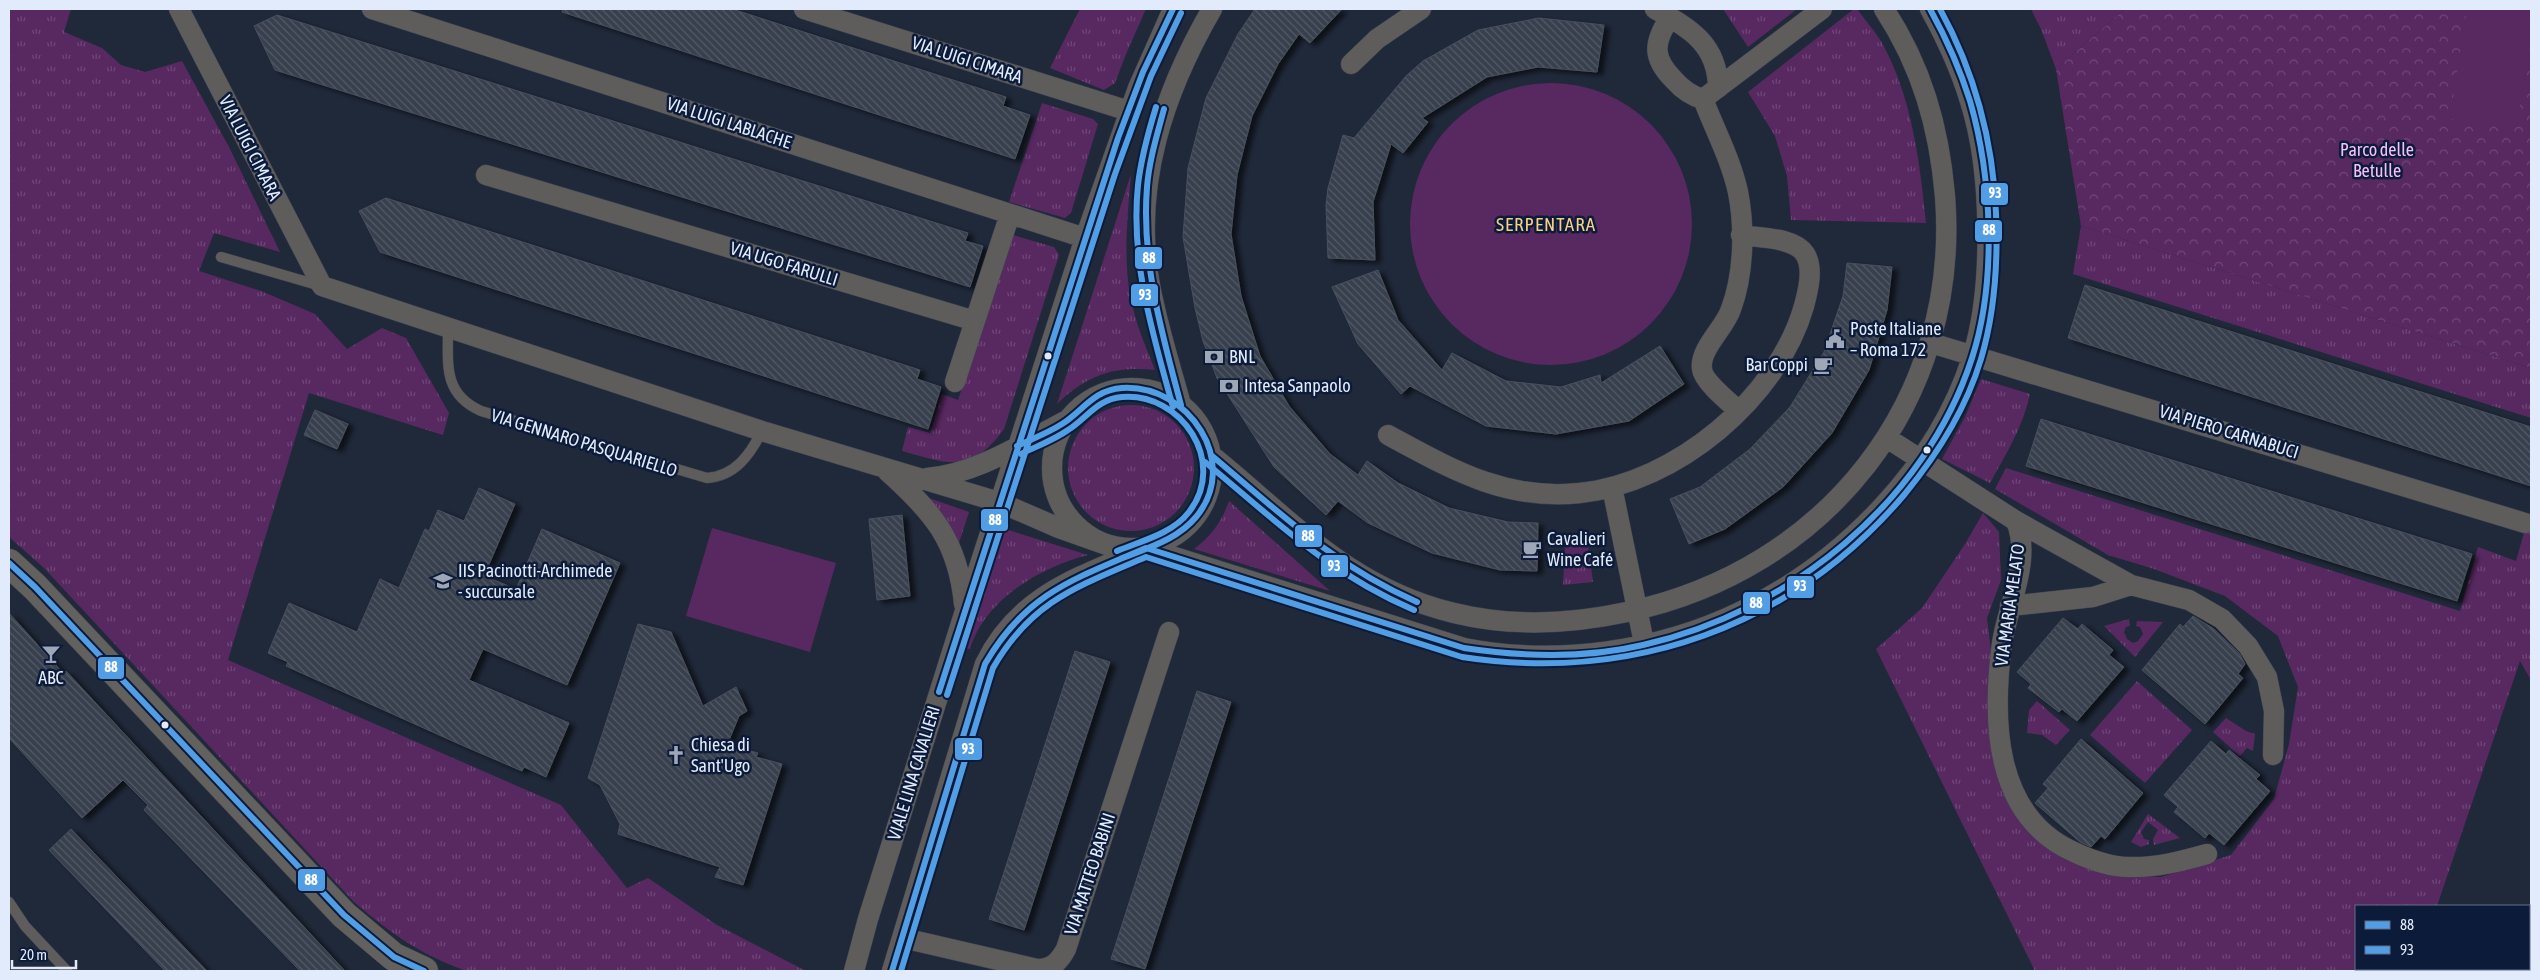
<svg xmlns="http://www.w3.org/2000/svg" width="2540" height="980" font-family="'Asap Condensed',sans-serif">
  <defs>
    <pattern id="grass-tufts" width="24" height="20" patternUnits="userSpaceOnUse" patternTransform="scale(1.25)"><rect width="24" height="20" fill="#582861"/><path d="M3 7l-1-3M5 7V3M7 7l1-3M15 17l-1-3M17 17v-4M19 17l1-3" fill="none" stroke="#704779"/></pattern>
    <pattern id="forest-crowns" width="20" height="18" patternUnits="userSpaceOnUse" patternTransform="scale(1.25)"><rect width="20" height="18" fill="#582861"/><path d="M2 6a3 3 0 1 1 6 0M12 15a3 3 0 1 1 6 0" fill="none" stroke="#704779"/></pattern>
    <pattern id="building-back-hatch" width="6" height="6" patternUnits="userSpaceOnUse" patternTransform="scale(1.25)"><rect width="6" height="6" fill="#373f4d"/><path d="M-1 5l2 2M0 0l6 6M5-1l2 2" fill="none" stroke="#545b68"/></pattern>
    <filter id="shadow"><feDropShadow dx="5.5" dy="3" stdDeviation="2.5" flood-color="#0009"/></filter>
  </defs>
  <rect width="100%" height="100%" fill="#20293a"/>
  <path fill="url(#grass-tufts)" d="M9,9H71L64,32L102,48L121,65L145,72L182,61L230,149L280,252L214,233L199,271L261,291L315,314L347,349L382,328L406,338L449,413L443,435L309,393L228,660L561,805L627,888L648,878L717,925L806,971H466C418,953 393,935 354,902L44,568L9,537Z
    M1080,9H1146L1126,54L1115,83L1104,90L1050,68Z
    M1723,9H1797L1748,47Z
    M1854,9H1857C1865,20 1875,31 1882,43C1912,97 1920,163 1926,223L1791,220L1787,176L1775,136L1748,92Z
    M2031,9H2125L2056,69L2041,29Z
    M1042,103L1093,119L1098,124L1071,213L1065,218L1009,202Z
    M1131,174C1128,212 1123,256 1130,294C1134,320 1145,345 1155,370C1114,366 1087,375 1057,404Z
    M2081,226L2531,368V418L2073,274Z
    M1013,235L1054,247L1059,255L1004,429C970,475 950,464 902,451L908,427L930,433L942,394L958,400Z
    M1981,379L2030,394C2023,427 2006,454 1990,483L1942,459L1965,417Z
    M1068 468a63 63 0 1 1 126 0a63 63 0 1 1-126 0Z
    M2006,468L2460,611L2478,547L2516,561L2531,508V680L2520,661L2437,906H2356V969H2415V971H2035L1876,649L1922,608L1965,544L1983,513L1999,532L2001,580L1987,618L1994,676L1993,756L2015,814L2060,857L2108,875L2161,877L2231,855L2274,799L2289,744L2298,687L2278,636L2225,596L2154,569L2108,555L1995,489Z
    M923,496L969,512L958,546Z
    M1229,501L1330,591L1194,549C1211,536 1222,522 1229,501Z
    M1002,528L1088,555C1041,567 985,599 970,649L963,648Z
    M1588,545L1593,582L1563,585L1565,547Z
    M2129,619L2130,626L2126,627L2124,632L2127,639L2133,643L2138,641L2143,634L2140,627L2136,626L2137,621L2163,622L2135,657L2104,626Z
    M2137,681L2192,730L2145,783L2090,735Z
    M2037,701L2070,730L2056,745L2042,735L2027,733L2029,710Z
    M2226,718L2246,731L2255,734L2253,751L2247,748L2240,756L2213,732Z
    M2148,814L2180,838L2154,845L2153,839L2158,830L2148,822L2141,832L2144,839L2149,840V844L2141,847L2131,842Z"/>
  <path fill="url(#forest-crowns)" d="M2125,9H2531V368L2081,226L2056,69Z"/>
  <path fill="#582861" d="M2467,9H2531V41L2516,127L2450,119Z
    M1410 224a141 141 0 1 1 282 0a141 141 0 1 1-282 0Z
    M712,528L836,563L810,652L686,616Z"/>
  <path fill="url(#building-back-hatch)" stroke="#48505e" filter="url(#shadow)" d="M563,9H732L1006,97L1003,106L1030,115L1015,159L562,12Z
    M1255,9H1342L1310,43L1299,34L1278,64L1252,116L1237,175L1231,234L1241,296L1260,356L1289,406L1330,454L1358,475L1367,461L1398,483L1449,508L1508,522L1538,523L1537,571L1500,570L1432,553L1368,523L1338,501L1326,515L1274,467L1217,378L1203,341L1195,308L1183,237L1188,168L1206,98L1238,34Z
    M277,15L968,233L965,241L983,246L970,287L275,70L254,26Z
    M1539,18L1604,25L1597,72L1538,67L1487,77L1422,118L1428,122L1403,153L1391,144L1373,202L1375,260L1328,258L1326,205L1328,188L1343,135L1354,138L1406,76L1423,61L1478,30Z
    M386,198L920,370L917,379L941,387L928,429L380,252L359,211Z
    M1847,263L1892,267L1887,310L1869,370L1832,433L1783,487L1725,529L1689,544L1670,499L1700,487L1750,449L1790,407L1824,352L1843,296Z
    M1378,270L1398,320L1442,370L1452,353L1506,381L1561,387L1600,375L1601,383L1660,346L1684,384L1629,421L1556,434L1486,426L1410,386L1401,394L1358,344L1332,287Z
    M2085,285L2531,427V486L2068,338Z
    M315,410L348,424L337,449L304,435Z
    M2041,419L2472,554L2457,601L2026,466Z
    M479,488L515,504L484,576L516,589L542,529L620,563L567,685L483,649L469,680L569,723L546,777L524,767L522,771L457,743L286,666L288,662L268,653L289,603L357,632L380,579L399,588L425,529L429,531L438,510L464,521Z
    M902,515L910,596L877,600L869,519Z
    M9,613L64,674L66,671L345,971H300L144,810L148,805L123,780L82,818L9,738Z
    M2193,616L2214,629L2239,653L2245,664L2238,674L2243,678L2205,724L2142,670L2180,624L2183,627Z
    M2063,618L2078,629L2082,624L2113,650L2109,655L2124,667L2077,721L2062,709L2059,712L2028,688L2031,684L2017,672Z
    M638,624L671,632L703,706L736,687L747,711L739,716L727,745L758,753L756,757L782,764L743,885L715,877L720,867L618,834L620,824L600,785L588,778Z
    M1075,651L1110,662L1024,930L989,919Z
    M1197,691L1231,702L1145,969L1111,959Z
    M2081,739L2143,793L2105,839L2101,836L2091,847L2080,842L2035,803L2048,788L2043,784Z
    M2211,741L2226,754L2229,750L2260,775L2256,779L2270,791L2224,845L2209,833L2205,838L2174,812L2178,807L2164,795Z
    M71,829L207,971H165L49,850Z"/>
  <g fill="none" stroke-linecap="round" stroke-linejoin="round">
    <g stroke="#3e4553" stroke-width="11">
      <path id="lane" d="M221,257L321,286
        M448,329C448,365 443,394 481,411L707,478C735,476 750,455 762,431
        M9,902L25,926L67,971"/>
    </g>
    <g stroke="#3e4553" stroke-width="21">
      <path id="street" d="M179,9L322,286L762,431L999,502L1059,528L1107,545
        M372,9L1085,238
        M804,9L1129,111
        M1655,9C1690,28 1718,45 1718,88
        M1670,17C1653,43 1652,58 1674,80C1682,89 1691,96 1703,99
        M1351,64L1377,39L1421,9
        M1703,99C1715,130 1731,160 1738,192C1745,228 1744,274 1731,309C1725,328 1699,349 1702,369C1703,381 1729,402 1739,411
        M1703,99L1822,9
        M486,175L975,321L1010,214
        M1931,343L2525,523
        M955,382L975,321
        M1052 468a80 80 0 1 1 160 0a80 80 0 1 1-160 0Z
        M1181,405C1170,364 1156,322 1149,280C1133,183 1164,92 1212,9
        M1388,435C1451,469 1505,501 1580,493C1676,483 1778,398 1804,306C1808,291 1814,268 1805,254C1794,237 1759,238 1741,235
        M1887,438L2016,521L2131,585L2189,600L2222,619L2248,646L2267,677L2274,711L2273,755
        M1211,455C1291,520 1349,588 1454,613C1511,627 1571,624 1627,612C1826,570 1961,401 1945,196C1939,127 1922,67 1884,9
        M887,471C933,512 958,541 964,604
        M927,478C977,474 1023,443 1067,420
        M1612,487L1644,643
        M2016,521C2032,560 2008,604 2002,643C1992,719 1993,816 2074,852C2091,860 2110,867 2129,867C2156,868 2182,861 2207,854
        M2010,606L2093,597L2131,585
        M903,938L1037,969C1052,969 1059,962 1066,949L1169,632
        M2529,950H2531
        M854,971L868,919L965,611L1085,238L1138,88L1173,9
        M892,971L985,664C1019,594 1080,577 1146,548L1464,648C1555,666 1658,652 1742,611C1844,562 1937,467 1972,358C1994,289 1992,170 1970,101C1960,68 1946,38 1930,9
        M2461,971L2462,969"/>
    </g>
    <g stroke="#3e4553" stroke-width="29">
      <path id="secondary" d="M9,563L35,587L344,915L394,957L424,971"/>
    </g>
    <use href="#lane" stroke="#5f5d5c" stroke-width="10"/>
    <use href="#street" stroke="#5f5d5c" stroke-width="20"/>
    <use href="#secondary" stroke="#63615e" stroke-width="28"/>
    <g stroke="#0d1b3a" stroke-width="10">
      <path id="bus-1" d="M1164,109C1157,135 1149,161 1147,187C1141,262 1162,334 1181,405
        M1017,446C1032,439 1048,433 1062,424C1083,411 1093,390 1122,388C1189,384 1241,463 1196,517C1177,540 1147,548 1120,559
        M1211,455C1280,513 1333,565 1417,602
        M9,563L35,587L344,915L394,957L424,971
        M939,692L1118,138L1143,72L1173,9
        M892,971L985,664C1026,593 1074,579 1146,548L1464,648C1524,657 1584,659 1643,645C1789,612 1925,503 1972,358C1997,281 1992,177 1970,101C1960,69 1946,38 1930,9"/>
    </g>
    <g stroke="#0d1b3a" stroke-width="10">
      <path id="bus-2" d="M1156,107C1148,133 1141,158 1138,185C1130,261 1153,335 1173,407
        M1021,454C1037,446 1054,440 1068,430C1087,418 1097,399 1122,397C1181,392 1228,462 1189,512C1172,534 1141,541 1117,551
        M1205,462C1275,520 1328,573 1414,610
        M947,695L1115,174L1151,76L1181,13
        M901,971L993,668C1032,600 1079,586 1146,557L1462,657C1632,683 1792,627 1904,495C1937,455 1966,409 1981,359C1995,312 1998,261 1996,213C1993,140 1975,73 1940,9"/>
    </g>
    <use href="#bus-1" stroke="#529ee5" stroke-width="6"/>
    <use href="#bus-2" stroke="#529ee5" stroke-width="6"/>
  </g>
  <defs>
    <g id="civic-bare" transform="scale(1.5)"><path d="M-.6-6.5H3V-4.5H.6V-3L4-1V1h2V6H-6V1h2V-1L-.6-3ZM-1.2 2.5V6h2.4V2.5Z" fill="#9ea7b8" stroke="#0d1b3a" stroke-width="2.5" paint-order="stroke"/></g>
    <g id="bank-bare" transform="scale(1.5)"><path d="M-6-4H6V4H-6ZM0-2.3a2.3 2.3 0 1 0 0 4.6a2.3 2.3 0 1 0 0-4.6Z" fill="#9ea7b8" stroke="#0d1b3a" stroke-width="2.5" paint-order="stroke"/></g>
    <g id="cafe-bare" transform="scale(1.5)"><path d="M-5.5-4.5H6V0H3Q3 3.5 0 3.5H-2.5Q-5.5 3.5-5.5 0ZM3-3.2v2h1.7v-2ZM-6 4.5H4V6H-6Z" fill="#9ea7b8" stroke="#0d1b3a" stroke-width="2.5" paint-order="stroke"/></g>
    <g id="school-bare" transform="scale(1.5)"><path d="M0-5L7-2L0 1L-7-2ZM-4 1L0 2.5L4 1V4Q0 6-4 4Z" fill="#9ea7b8" stroke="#0d1b3a" stroke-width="2.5" paint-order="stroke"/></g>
    <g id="bar-bare" transform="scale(1.5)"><path d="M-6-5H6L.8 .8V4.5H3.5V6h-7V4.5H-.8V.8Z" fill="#9ea7b8" stroke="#0d1b3a" stroke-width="2.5" paint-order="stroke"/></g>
    <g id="church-bare" transform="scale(1.5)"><path d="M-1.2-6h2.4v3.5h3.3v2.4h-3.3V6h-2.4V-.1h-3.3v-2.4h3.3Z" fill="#9ea7b8" stroke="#0d1b3a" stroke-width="2.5" paint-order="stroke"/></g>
  </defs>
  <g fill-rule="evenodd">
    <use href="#civic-bare" x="1835" y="339"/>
    <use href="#bank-bare" x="1214" y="357"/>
    <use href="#cafe-bare" x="1823" y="365"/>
    <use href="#bank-bare" x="1229" y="386"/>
    <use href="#cafe-bare" x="1532" y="549"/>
    <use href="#school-bare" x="443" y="581"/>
    <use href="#bar-bare" x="51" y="654"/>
    <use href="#church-bare" x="676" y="755"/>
  </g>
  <g fill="#e2ebfc" stroke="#0d1b3a" stroke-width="2">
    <circle cx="1048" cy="356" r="4.5"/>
    <circle cx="1927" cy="450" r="4.5"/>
    <circle cx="165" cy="725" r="4.5"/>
  </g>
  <g text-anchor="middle" stroke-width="5" stroke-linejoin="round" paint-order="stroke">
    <g font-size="18" fill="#e2ebfc" stroke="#0d1b3a">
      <text transform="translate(967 60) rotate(18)" y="6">VIA LUIGI CIMARA</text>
      <text transform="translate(729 123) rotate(18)" y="6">VIA LUIGI LABLACHE</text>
      <text transform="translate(250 148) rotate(63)" y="6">VIA LUIGI CIMARA</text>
      <text transform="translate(784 264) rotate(17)" y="6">VIA UGO FARULLI</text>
      <text transform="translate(2229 432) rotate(17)" y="6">VIA PIERO CARNABUCI</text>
      <text transform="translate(584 443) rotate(17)" y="6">VIA GENNARO PASQUARIELLO</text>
      <text transform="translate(2010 605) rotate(-82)" y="6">VIA MARIA MELATO</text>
      <text transform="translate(914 773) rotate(-73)" y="6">VIALE LINA CAVALIERI</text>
      <text transform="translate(1090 874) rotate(-72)" y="6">VIA MATTEO BABINI</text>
    </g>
    <g font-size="18" fill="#f4c0f8" stroke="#0d1b3a">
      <text x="2377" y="156">Parco delle<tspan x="2377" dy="21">Betulle</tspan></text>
    </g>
    <g font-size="18" fill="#e2ebfc" stroke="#0d1b3a" text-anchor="start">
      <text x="1850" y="335">Poste Italiane<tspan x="1850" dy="21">– Roma 172</tspan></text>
      <text x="1229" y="363">BNL</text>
      <text x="1808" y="371" text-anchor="end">Bar Coppi</text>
      <text x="1244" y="392">Intesa Sanpaolo</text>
      <text x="1547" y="545">Cavalieri<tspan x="1547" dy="21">Wine Café</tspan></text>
      <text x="458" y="577">IIS Pacinotti-Archimede<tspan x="458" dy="21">- succursale</tspan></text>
      <text x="51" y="684" text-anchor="middle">ABC</text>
      <text x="691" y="751">Chiesa di<tspan x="691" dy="21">Sant'Ugo</tspan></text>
    </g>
    <g font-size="19" letter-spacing="1" fill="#f4d087" stroke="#0d1b3a">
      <text x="1546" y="231">SERPENTARA</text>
    </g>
  </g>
  <g stroke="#0d1b3a" stroke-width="2">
    <rect x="1980" y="182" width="29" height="24" rx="5" fill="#529ee5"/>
    <rect x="1974" y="219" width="29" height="24" rx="5" fill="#529ee5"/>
    <rect x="1134" y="246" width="29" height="24" rx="5" fill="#529ee5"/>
    <rect x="1130" y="283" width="29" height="24" rx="5" fill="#529ee5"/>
    <rect x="980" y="508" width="29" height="24" rx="5" fill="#529ee5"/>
    <rect x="1294" y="524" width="29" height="24" rx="5" fill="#529ee5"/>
    <rect x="1320" y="554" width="29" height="24" rx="5" fill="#529ee5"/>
    <rect x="1786" y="575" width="29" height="24" rx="5" fill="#529ee5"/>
    <rect x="1742" y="591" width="29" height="24" rx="5" fill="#529ee5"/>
    <rect x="97" y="656" width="28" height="24" rx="5" fill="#529ee5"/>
    <rect x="954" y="737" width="29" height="24" rx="5" fill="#529ee5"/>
    <rect x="297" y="868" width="29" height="24" rx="5" fill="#529ee5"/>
  </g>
  <g font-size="14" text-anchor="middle" font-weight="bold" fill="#fff">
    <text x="1995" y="198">93</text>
    <text x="1989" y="235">88</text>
    <text x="1149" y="263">88</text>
    <text x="1145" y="300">93</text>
    <text x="995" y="525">88</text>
    <text x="1308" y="541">88</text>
    <text x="1334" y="571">93</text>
    <text x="1800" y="591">93</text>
    <text x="1756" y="608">88</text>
    <text x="111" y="672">88</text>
    <text x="968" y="754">93</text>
    <text x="311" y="885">88</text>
  </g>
  <rect width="2540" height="980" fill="none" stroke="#e2ebfc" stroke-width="20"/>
  <rect x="2355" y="905" width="175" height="65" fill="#0d1b3a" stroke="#626e88"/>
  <rect x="2365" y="921" width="25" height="8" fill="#529ee5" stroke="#626e88"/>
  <text x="2400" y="930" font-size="15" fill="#e2ebfc">88</text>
  <rect x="2365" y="946" width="25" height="8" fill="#529ee5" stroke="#626e88"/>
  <text x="2400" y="955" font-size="15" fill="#e2ebfc">93</text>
  <path d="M12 960v8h64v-8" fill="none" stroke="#e2ebfc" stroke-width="2.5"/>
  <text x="20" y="960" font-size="15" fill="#e2ebfc" stroke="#0d1b3a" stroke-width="4" paint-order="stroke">20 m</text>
</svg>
